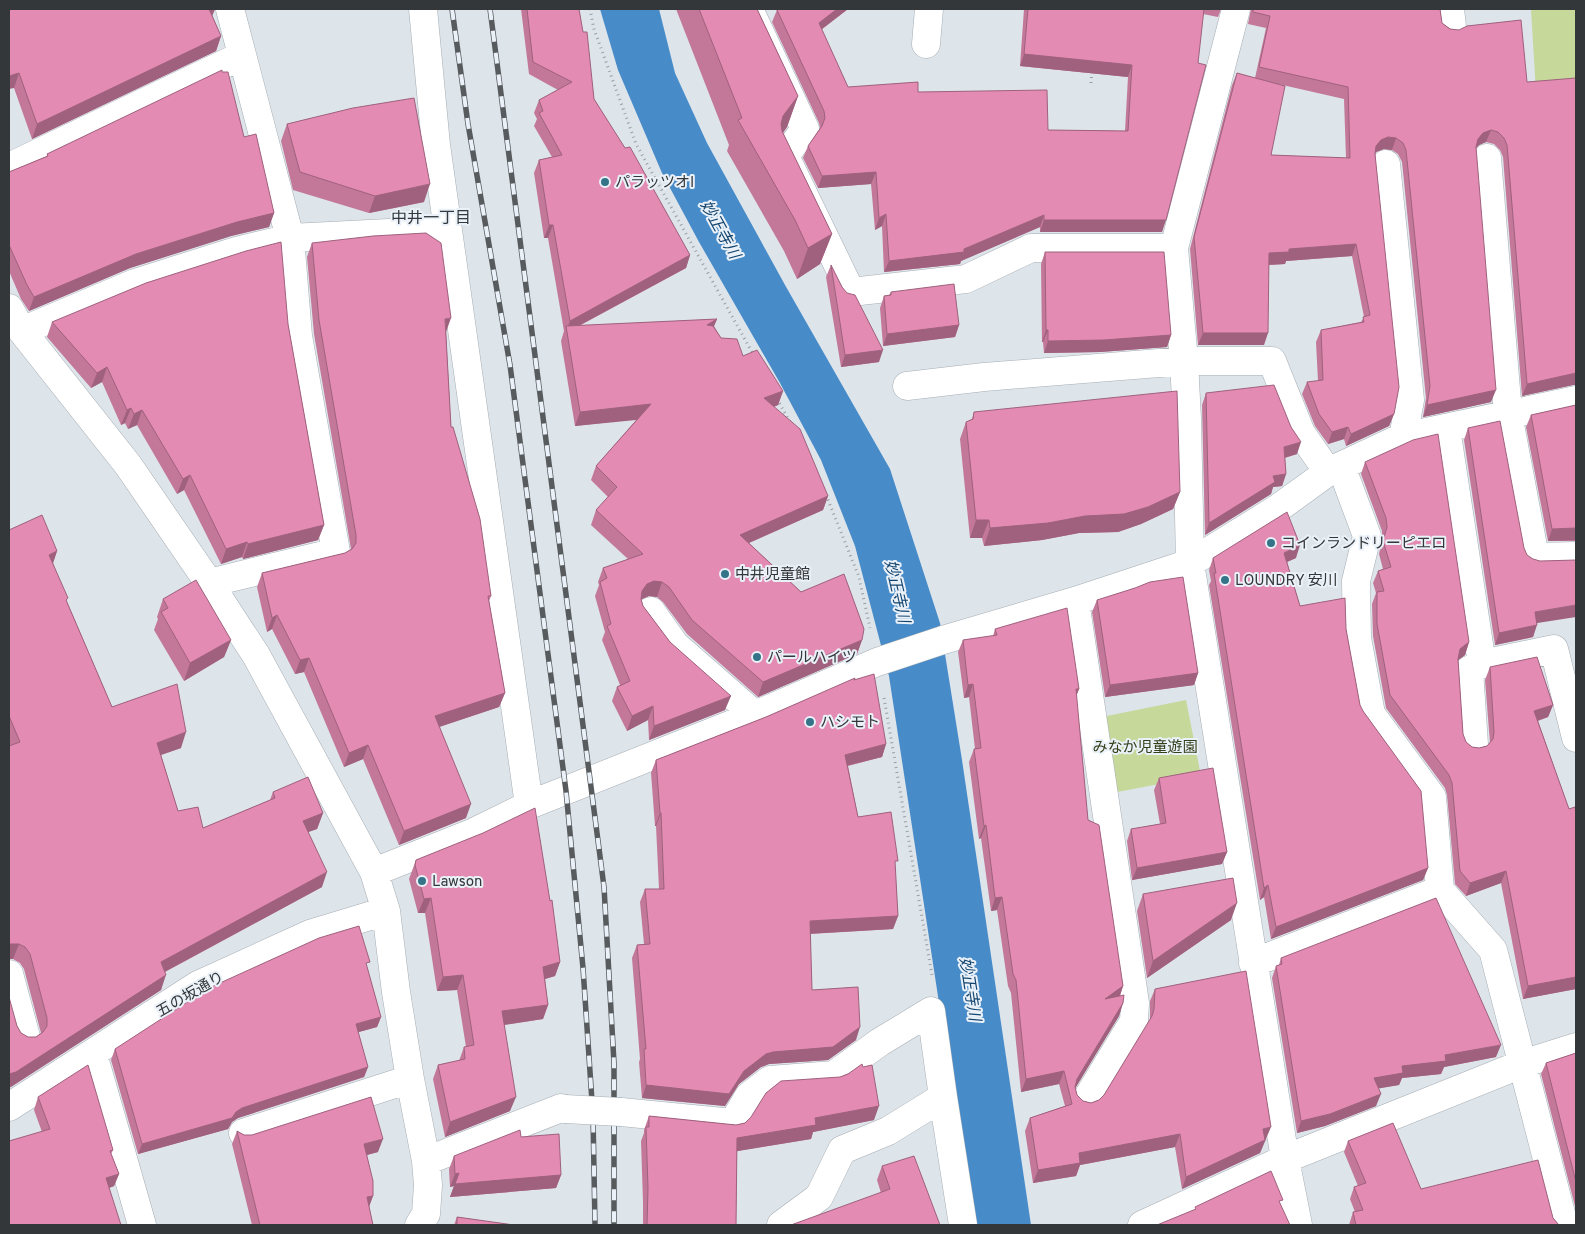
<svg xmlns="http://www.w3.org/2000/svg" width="1585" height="1234" font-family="Overpass,'Noto Sans JP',sans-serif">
  <rect width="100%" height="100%" fill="#dde4ea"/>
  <path fill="#c6d89a" d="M1531,9H1576V89L1536,92Z
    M1186,700L1201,776L1112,793L1097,718Z"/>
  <path fill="#478bc9" d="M600,9H659L675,73L707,143L785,285L890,469L940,623L962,760L1031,1225H973L889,676L855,546L821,460L780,383L699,242L662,173L618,70Z"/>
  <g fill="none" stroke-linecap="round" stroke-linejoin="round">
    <g stroke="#a7aeb4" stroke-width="29">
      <path id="minor" d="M423,9L436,145L529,805
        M749,9L805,129L785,156L851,292L966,279L1031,248H1174
        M1236,9L1174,248L1184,361L1187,419L1190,563L1285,1159L1298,1225
        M1450,9L1452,27
        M926,44L929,9
        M1487,158L1508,414L1535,557L1576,556
        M1386,164L1410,400L1403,437
        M9,167L241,56
        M9,308L22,331L128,465L209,583L256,655L374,872L386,911L396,992L410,1079L426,1161L428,1185L426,1214L419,1225
        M22,331L135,283L236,251L290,238L448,230
        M907,386L984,377L1184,361H1272L1301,433L1328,472
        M1446,428L1482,664L1469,670L1474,745
        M1341,466L1367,536L1356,581L1357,638L1371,714L1432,797L1440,890L1493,950L1564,1225
        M209,583L336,552L298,336L290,238L230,9
        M1075,601L1135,1003L1134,1021L1086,1100
        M651,611L675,645L755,715
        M1482,664L1554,649L1576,738
        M374,872L472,833L529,805L755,715L877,662L943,640L1075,601L1190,563L1277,509L1328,472L1403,437L1576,400
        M1253,963L1440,890
        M9,974L26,1037
        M93,1054L142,1225
        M9,1107L198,985L310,934L386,911
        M621,1112L733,1123L749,1096L770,1080L834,1075L880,1042L931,1011L943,1097
        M243,1133L410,1079
        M426,1161L561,1108L565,1109
        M781,1225L819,1197L842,1150L888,1131L943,1097L963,1225
        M1142,1225L1285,1159L1522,1064L1576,1047"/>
    </g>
    <path stroke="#999fa3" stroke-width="3" stroke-dasharray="1 4" stroke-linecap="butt" d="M590,9L594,29L636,144L753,354
      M1091,83L1092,69
      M777,399L790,422
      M826,495L859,577L870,628
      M884,698L932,975"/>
    <use href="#minor" stroke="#fff" stroke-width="28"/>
    <g stroke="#575b5e" stroke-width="5.5">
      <path id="rail" d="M452,9L468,124L510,365L566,791L583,968L593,1116L595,1225
        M490,9L604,887L614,1063V1225"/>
    </g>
    <use href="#rail" stroke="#eaf1f8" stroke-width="4" stroke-dasharray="11" stroke-linecap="butt"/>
    <g stroke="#a7aeb4" stroke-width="29" stroke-linecap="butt">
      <path id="minor-bridge" d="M565,1109L621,1112"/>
    </g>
    <use href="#minor-bridge" stroke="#fff" stroke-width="28"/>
  </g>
  <path fill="#c3789a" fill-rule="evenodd" d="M9,9H215L212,15L221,36L216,51L32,139L14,88Z
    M521,9H579L594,99L690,255L686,268L579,326L717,319L714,326L721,338L743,356L783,391L778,405L774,407L828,496L823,510L749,543L801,592L862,640L857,654L758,697L687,634L663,602L657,597L649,596L642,599H641L643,606L670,642L725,710L649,740L648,720L627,731L612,701L617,687L620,685L602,640L605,632L595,596L599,585L598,582L603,568L628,559L591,525L596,510L608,497L591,480L596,466L637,419L575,426L561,341L564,331L548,238H544L534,173L539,160L552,157L534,126L537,119L534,113L539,100L558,90L529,74Z
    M676,9H757L798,96L787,127L783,133L832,234L820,264L797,279L784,251L727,151L729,145Z
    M848,9L821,30L848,87L918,92L1048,130L1125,131L1128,77L1020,66L1024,9H1221L1218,17L1203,14L1162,232H1040V227L961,261L960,264L884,272L882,226L875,230L871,184L818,188L803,158L808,146L820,128L819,123L772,22L777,10Z
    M1251,9H1440L1442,23L1527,82L1573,385L1522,396L1503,157L1500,150L1494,144L1486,142L1479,145L1476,148L1491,402L1423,417L1426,398L1402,162L1398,154L1392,150L1384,149L1376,152L1375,154L1394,414L1389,426L1346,446L1344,439L1328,444L1315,426L1302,394L1307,382L1318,381L1316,342L1321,330L1361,322L1364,317L1352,256L1286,261L1285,264L1269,265L1264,345H1198L1190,249L1232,85L1237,73L1255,78L1266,28L1248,24ZM1278,84L1344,99L1346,158L1271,155Z
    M287,124L424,202L369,213L293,190L281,141Z
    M244,137L274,213L269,227L231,236L130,268L29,311L21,299L9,271V172L47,156V154Z
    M312,243L446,332L451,427L491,596L489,601L505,693L499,707L439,727L466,818L399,845L363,759L344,767L304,672L295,674L272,629L267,632L257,587L262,573L345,553L351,549L314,334L307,257Z
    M1045,252L1171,335L1167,347L1100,352L1044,353L1043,342H1042L1041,264Z
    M831,265L879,362L841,367L826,277Z
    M891,292L959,325L955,337L883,346L880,308L884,296L889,295Z
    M52,322L288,324L324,525L318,540L243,559L242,557L221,564L184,490L177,494L137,425L128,429L125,423L121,425L102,382L91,388L47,337Z
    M1206,393L1297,454L1285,458L1286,474L1282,486L1273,487L1271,494L1205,535L1202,405Z
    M1576,405V541H1548L1526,427L1531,415Z
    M974,412L1180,492L1173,509L1141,524L1118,532L1079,533L1042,540L984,546L982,538H970L960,439L966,422L972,419Z
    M1468,428L1537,623L1533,637L1495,645L1464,440Z
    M1365,462L1469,642L1465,655L1458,660L1463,734L1466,742L1472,747L1479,748L1487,746L1490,743L1485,680L1490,667L1553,705L1548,717L1538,721L1569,809L1576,813V989L1523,999L1501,883L1466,896L1455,884L1447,795L1445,788L1386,708L1373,636L1372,604L1376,593L1373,583L1378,571L1383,569L1379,554L1382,540V531L1361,474Z
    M9,530L57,551L53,563L67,602L112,707L181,748L161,755L178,811L203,828L270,800L273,792L323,813L317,829L308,832L322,887L165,972L161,990L11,1087L17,1026L21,1033L28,1037H36L41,1033L24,969L20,963L13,959H9Z
    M1213,558H1296L1287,562L1300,606L1346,629L1360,705L1428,868L1423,880L1271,939L1264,897L1260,900L1209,585L1211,581L1209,570Z
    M163,599L231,640L224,657L184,681L154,630L158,619L157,617Z
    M1097,600L1198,673L1194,685L1105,697L1092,612Z
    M995,629L1079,689L1076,696L1088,820L1123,986L1120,996L1123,1003L1119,1016L1075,1088L1077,1095L1083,1101L1091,1103L1099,1100L1104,1095L1150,1020V1001L1155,989L1266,1140L1265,1141L1260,1153L1182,1189L1175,1147L1080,1165L1076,1176L1033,1183L1025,1131L1030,1118L1065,1106L1059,1084L1021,1092L1011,993L1008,986L997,910L991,911L981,838L979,839L969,762L974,749H975L969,697L964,698L958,652L963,640L993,636Z
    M854,680L886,744L882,757L848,766L858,817L895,868L898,916L893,929L810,934L812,990L856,1040L828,1060L769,1064L761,1067L739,1084L725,1106L642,1098L639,1062L640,1059L632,958L637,945L644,944L640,902L645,889H659L656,826H655L651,773L656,760L766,717Z
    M1159,778L1227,852L1222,864L1132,880L1127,841L1131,829L1160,824L1154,790Z
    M416,860L560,962L555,976L545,979L548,1005L543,1019L504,1025L510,1111L445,1137L433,1079L438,1065L459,1061L464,1047H466L457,990L437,991L425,913H418L409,879Z
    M1143,894L1231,920L1147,978L1137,911Z
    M1281,958L1496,1057L1444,1067L1441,1074L1402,1078L1399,1085L1378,1088L1376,1106L1325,1126L1297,1133L1272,978L1276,966L1279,965Z
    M367,968L381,1017L377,1027L358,1032L368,1067L364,1077L238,1118L232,1122L228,1129L138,1154L111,1060L115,1049Z
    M1576,1053V1210L1541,1074L1546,1063Z
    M863,1067L874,1120L813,1132L811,1139L737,1151L736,1225H643V1202L641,1141L644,1133V1130L649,1116L736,1125L745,1123L840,1077Z
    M38,1097L113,1150L111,1154L119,1174L114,1186L109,1188L42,1132L34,1110Z
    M237,1131L244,1135L378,1152L367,1155L373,1196L369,1207L373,1225H252L232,1144Z
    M521,1137L561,1175L556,1188L450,1197L454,1186L450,1187L449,1169L454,1156Z
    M1348,1141L1421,1189L1553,1218L1559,1225H1349L1353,1212H1355L1350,1199L1354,1187L1358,1186L1344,1152Z
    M882,1166L940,1225L881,1193L877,1180Z
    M457,1217L514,1225H454Z"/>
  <path fill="#9f617d" d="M207,9H215L211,19Z
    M837,9H855H848L814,35L819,23Z
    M221,36L216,51L32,139L37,124Z
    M1024,54L1132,65L1128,77L1020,66Z
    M19,73L14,88L9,89V76Z
    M798,96L787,127L772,147L783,116Z
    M1491,130L1486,142L1479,145L1473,151L1478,139L1483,133Z
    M1388,137L1396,138L1392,150L1384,149L1376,152L1372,158L1376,146L1381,140Z
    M876,172L871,184L818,188L822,176Z
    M430,184L424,202L369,213L375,196Z
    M274,213L269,227L231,236L130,268L29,311L34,297L136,254L237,222Z
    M886,214L882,226L875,230L879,218Z
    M1044,215L1040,227L961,261L960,264L884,272L889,261L964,249Z
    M1044,220H1166L1162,232H1040Z
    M549,225H553L548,238H544Z
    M832,234L820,264L797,279L808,248Z
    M1356,244L1352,256L1286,261L1285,264L1264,265L1269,253L1289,249Z
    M690,255L686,268L567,332V329L570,321Z
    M451,318L446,332L445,319Z
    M717,319L711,333L707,325Z
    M959,325L955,337L883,346L887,334Z
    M1046,330H1048L1043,342H1042Z
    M1203,333H1268L1264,345H1198Z
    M1171,335L1167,347L1100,352L1044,353L1048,341Z
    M883,350L879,362L841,367L845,355Z
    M107,367L102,382L91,388L97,373Z
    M1576,373V385H1573L1522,396L1527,384Z
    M1496,390L1491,402L1423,417L1427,405Z
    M783,391L778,405L759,412L764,398Z
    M651,404L646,419L575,426L580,412Z
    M131,408L125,423L121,425L127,410Z
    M142,410L137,425L128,429L134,414Z
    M1394,414L1389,426L1346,446L1351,434Z
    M1348,427L1344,439L1328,444L1332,432Z
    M1301,442L1297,454L1280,459L1284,447Z
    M1286,474L1282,486L1273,487L1271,494L1205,535L1209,523L1273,476Z
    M190,475L184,490L177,494L183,479Z
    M1180,492L1173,509L1141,524L1118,532L1079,533L1042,540L984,546L990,528Z
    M828,496L823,510L735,549L740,535Z
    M976,520H989L982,538H970Z
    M324,525L318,540L243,559L248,544Z
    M1576,528V540L1548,541L1552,529Z
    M247,542L242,557L221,564L226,549Z
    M1300,545L1296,558L1280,565L1284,553Z
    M57,551L52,566L49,555Z
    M654,581L662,582L657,597L649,596L642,599L637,605L642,591L647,584Z
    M1576,605V617L1531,624L1535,612Z
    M277,615L272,629L267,632L272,618Z
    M1537,625L1533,637L1495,645L1499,633Z
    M231,640L224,657L184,681L190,663Z
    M862,640L857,654L758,697L763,682Z
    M1469,642L1465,655L1456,662L1460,649Z
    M309,658L304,672L295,674L300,660Z
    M1198,673L1194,685L1105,697L1110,685Z
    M973,684L969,697L964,698L968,685Z
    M1076,689H1079L1074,702Z
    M505,693L499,707L430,730L435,716Z
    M731,696L725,710L649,740L654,726Z
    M1553,705L1548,717L1530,723L1534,711Z
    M653,706L648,720L627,731L632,716Z
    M186,732L181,748L152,758L157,743Z
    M886,744L882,757L841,767L845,755Z
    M368,745L363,759L344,767L349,753Z
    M471,804L466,818L399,845L404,831Z
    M323,813L317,829L297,836L303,821Z
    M660,813H661L656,826H655Z
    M986,825L981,838L979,839L984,826Z
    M1227,852L1222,864L1132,880L1137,868Z
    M1428,868L1423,880L1271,939L1276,927Z
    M1506,871L1501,883L1466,896L1470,883Z
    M327,872L322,887L155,977L161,962Z
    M1268,885L1264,897L1260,900L1264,888Z
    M1002,897L997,910L991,911L995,898Z
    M431,898L425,913H418L424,899Z
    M1237,903L1231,920L1147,978L1153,961Z
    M898,916L893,929L805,934L810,921Z
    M10,944H19L13,959H9V945Z
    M560,962L555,976L538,981L543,967Z
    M166,975L161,990L9,1088V1074Z
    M463,975L457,990L437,991L443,977Z
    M1576,977V989L1523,999L1528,986Z
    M1123,986L1119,998L1105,999Z
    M1123,1003L1119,1016L1073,1092L1077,1079Z
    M548,1005L543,1019L497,1026L502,1011Z
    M381,1017L377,1027L352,1034L356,1024Z
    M860,1027L856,1040L828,1060L769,1064L761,1067L739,1084L725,1106L642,1098L646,1085L744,1071L766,1054L773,1052Z
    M1501,1045L1496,1057L1444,1067L1441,1074L1402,1078L1399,1085L1370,1090L1374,1078L1402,1066L1445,1055Z
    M368,1067L364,1077L238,1118L232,1122L228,1129L138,1154L142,1144L236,1112L242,1108Z
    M1064,1071L1059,1084L1021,1092L1026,1079Z
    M1381,1094L1376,1106L1325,1126L1297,1133L1301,1121Z
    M516,1097L510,1111L445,1137L450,1122Z
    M879,1106L874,1120L813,1132L811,1139L732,1152L737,1138L815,1118Z
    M1271,1127L1260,1153L1182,1189L1186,1177L1263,1129Z
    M1180,1134L1175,1147L1080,1165L1076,1176L1033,1183L1038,1170L1079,1153Z
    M383,1139L378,1152L359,1157L364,1144Z
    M459,1173L561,1175L556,1188L450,1197L454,1186L450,1187L455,1174Z
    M119,1174L114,1186L101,1191L106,1178Z
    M373,1196L368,1209L367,1197Z"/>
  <path fill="#e38bb3" stroke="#9f617d" d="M9,9H209L221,36L37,124L19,73L9,76Z
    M527,9H579L583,32H587L594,99L625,148L630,147L690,255L570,321L553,225H549L539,160L562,155L539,113L543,111L539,100L572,82L533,62Z
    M699,9H757L798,96L783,116L781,124L782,131L832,234L808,248L795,220L738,120L742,118Z
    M780,9H837L819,23L848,87L918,82V92L1047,90L1048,130L1128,131L1132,65L1024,54L1028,9H1204L1198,63L1206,65L1166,220H1044V215L964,249V252L889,261L886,214L879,218L876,172L822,176L808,146L822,126L825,118L824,111L777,10Z
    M1253,9H1440L1442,23L1450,29L1459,30L1467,26L1521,20L1527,82L1576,78V373L1527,384L1507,145L1504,138L1498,132L1491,130L1483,133L1478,139L1476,147L1496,390L1427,405L1430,386L1406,150L1403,143L1396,138L1388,137L1381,140L1376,146L1375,154L1399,387L1394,414L1351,434L1348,427L1332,432L1319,414L1307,382L1323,380L1321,330L1364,322L1363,317L1370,315L1356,244L1289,249V252L1269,253L1268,333H1203L1194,237L1237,73L1285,86L1271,155L1350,158L1348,87L1259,67L1270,16L1253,12Z
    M222,70V72H228L244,137L256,134L274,213L237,222L136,254L34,297L27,285L9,245V172L48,156L47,154Z
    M414,98L430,184L375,196L300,172L287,124L353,108Z
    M426,233L441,243L451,318L445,319L451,427H453L480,519L491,596H488L505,693L435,716L471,804L404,831L368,745L349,753L309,658L300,660L277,615L272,618L262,573L345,553L352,549L356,543V535L319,320L312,243L373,236Z
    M281,242L288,324L324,525L248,544L247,542L226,549L190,475L183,479L142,410L134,414L131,408L127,410L107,367L97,373L52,322L146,283L246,251Z
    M1045,252H1164L1171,335L1104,340L1048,341V330H1046Z
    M831,265L842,287L847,293L855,295L883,350L845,355Z
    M954,284L959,325L887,334L884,296L891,295V292Z
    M717,319L707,325L713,326L721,338L737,339L743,356L757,350L783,391L764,398L800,429L828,496L740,535L801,592L844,574L864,629L862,640L763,682L692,620L669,587L662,582L654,581L647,584L642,591L641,599L643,606L670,642L731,696L654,726L653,706L632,716L617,687L630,681L607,626L611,624L600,582L607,578L603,568L643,554L596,510L617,487L596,466L651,404L580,412L566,326Z
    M1274,385L1291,427L1301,442L1284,447L1286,474L1273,476L1275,482L1209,523L1206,393Z
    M1177,391L1180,492L1148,507L1124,514L1085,516L1048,523L990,528L989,520H976L966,422L973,419L974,412Z
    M1576,405V528L1552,529L1531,415Z
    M1500,421L1524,548L1527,555L1533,559L1540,561L1576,560V605L1535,612L1537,625L1499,633L1468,428Z
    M1438,434L1469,642L1460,649L1458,659L1463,734L1466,742L1472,747L1479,748L1487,746L1493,739L1494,732L1490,667L1537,657L1553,705L1534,711L1569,809L1575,807L1576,813V977L1528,986L1506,871L1470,883L1460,871L1452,783L1449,775L1390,695L1377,624V592L1384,591L1378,571L1391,567L1383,541L1387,527L1386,518L1365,462L1413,440Z
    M1287,512L1300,545L1284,553L1300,606L1345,598L1346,629L1360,705L1363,711L1421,791L1428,868L1276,927L1268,885L1264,888L1214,573H1216L1213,558Z
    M42,515L57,551L49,555L68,598L66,600L112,707L177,684L186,732L157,743L178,811L198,807L203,828L275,798L273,792L308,777L323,813L303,821L327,872L161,962L166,975L16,1072L9,1074V997L17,1026L21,1033L28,1037H36L43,1032L47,1026V1018L30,954L25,947L19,944H10L9,945V746L20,742L9,716V530Z
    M1183,577L1198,673L1110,685L1097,600L1135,588L1150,582Z
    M196,580L231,640L190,663L161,612L168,608L163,599Z
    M1067,608L1079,689H1076L1088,820L1099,825L1123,986L1105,999L1124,995L1123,1003L1077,1079L1075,1087L1077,1095L1083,1101L1091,1103L1099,1100L1104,1095L1152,1016L1154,1009L1155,989L1246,971L1271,1127L1263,1129L1265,1140L1186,1177L1180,1134L1079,1153L1080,1163L1038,1170L1030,1118L1072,1104L1064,1071L1026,1079L1016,980L1013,974L1002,897L995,898L986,825L984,826L974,749L981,748L973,684L968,685L963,640L997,635L995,629Z
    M874,674L886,744L845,755L858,817L891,812L898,861H895L898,916L810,921L812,990L858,987L860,1027L833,1047L773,1052L766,1054L744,1071L729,1094L646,1085L644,1049H646L637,945L650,944L645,889H664L661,813H660L656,760L766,717L855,678L854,680Z
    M1213,768L1227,852L1137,868L1131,829L1166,823L1159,778Z
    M535,808L550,901L552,900L560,962L543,967L548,1005L502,1011L516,1097L450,1122L438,1065L465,1059L464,1047L474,1045L463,975L443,977L431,898L424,899L415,865L416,860L483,833Z
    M1233,878L1237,903L1153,961L1143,894Z
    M1436,898L1501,1045L1445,1055L1446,1061L1402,1066L1403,1073L1374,1078L1381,1094L1330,1114L1301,1121L1276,966L1282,964L1281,958Z
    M359,926L370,962L366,963L381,1017L356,1024L368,1067L242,1108L236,1112L232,1118L142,1144L115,1049L209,988L319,938Z
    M1576,1053V1182L1546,1063Z
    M862,1064L863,1067L872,1065L879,1106L815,1118L816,1125L737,1138L736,1225H647L648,1188L646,1127H649V1116L736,1125L745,1123L751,1117L766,1093L781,1081L840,1077L848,1074Z
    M88,1065L113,1150L110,1151L119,1174L106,1178L121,1225H9V1141L50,1129L38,1097Z
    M371,1097L383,1139L364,1144L373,1181V1196L367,1197L373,1225H260L237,1131L244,1135H252Z
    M1393,1123L1421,1189L1538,1160L1553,1218L1559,1225H1356L1353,1212L1363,1210L1354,1187L1366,1183L1348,1141Z
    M520,1130L521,1137L559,1134L561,1175L455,1184L459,1173L455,1174L454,1156Z
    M914,1156L940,1225H791L890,1189L882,1166Z
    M1271,1171L1283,1200L1279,1201L1290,1225H1157L1196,1209L1195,1207Z
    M457,1217L514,1225H457Z"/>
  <g fill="#357388" stroke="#eaf1f8" stroke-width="2">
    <circle cx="605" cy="182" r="5"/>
    <circle cx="1271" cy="543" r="5"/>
    <circle cx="725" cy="574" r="5"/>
    <circle cx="1225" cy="580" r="5"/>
    <circle cx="757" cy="657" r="5"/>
    <circle cx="810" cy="722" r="5"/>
    <circle cx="422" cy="881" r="5"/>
  </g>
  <g text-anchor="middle" stroke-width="4" stroke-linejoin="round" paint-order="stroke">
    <g font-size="15" fill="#343739" stroke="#eaf1f8" text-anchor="start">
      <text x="615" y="187">パラッツオI</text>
      <text x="1281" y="548">コインランドリーピエロ</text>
      <text x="735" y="579">中井児童館</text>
      <text x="1235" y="585">LOUNDRY 安川</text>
      <text x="767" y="662">パールハイツ</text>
      <text x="820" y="727">ハシモト</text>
      <text x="432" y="886">Lawson</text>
    </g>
    <g font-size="15" fill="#353f1a" stroke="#eaf1f8">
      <text x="1145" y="752">みなか児童遊園</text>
    </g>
    <g font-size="15" fill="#343739" stroke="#eaf1f8">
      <text transform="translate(190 994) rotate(-30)" y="5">五の坂通り</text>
    </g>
    <g font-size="16" fill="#33393e" stroke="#eaf1f8">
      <text x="431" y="223">中井一丁目</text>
    </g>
    <g font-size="16" font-style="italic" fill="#14456f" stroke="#eaf1f8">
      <text transform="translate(721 229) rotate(61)" y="6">妙正寺川</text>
      <text transform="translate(898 591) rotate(77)" y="6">妙正寺川</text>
      <text transform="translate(971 989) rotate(81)" y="6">妙正寺川</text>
    </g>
  </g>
  <rect width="1585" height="1234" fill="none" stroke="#343739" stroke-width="20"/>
</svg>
